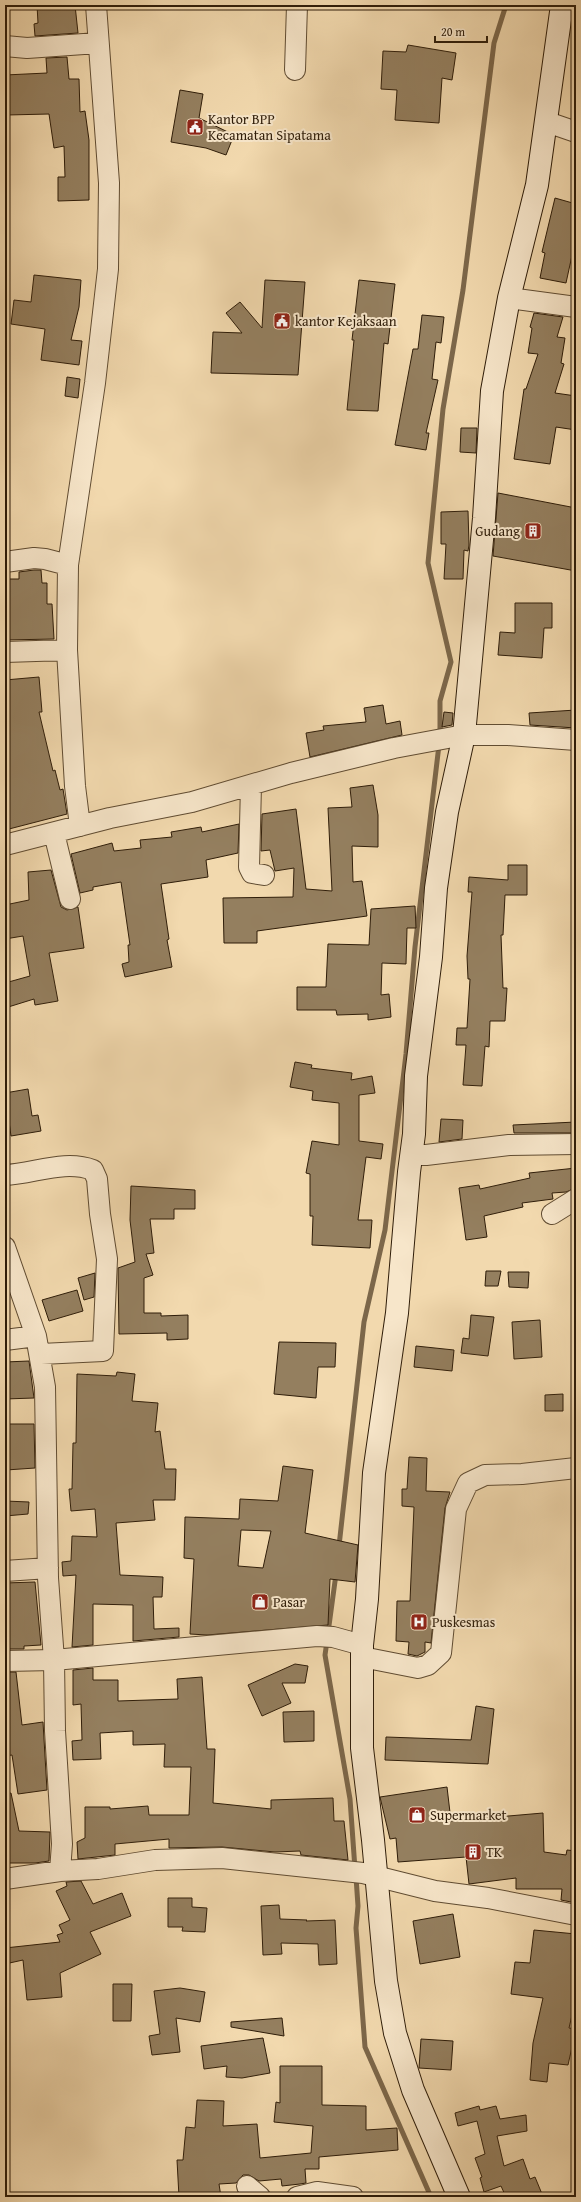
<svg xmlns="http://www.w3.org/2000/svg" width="581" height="2202" font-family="'Gentium Book Plus',serif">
  <rect width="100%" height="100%" fill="#f2d9ae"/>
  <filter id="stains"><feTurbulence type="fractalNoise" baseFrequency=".005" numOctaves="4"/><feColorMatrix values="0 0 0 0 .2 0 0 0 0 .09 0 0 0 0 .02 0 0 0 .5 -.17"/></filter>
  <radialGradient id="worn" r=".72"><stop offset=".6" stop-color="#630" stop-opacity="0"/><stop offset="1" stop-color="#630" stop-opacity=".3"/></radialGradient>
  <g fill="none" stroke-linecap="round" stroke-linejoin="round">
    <path stroke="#7c674a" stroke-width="5" d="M440,735V701L451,662L428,563L443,409L463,290L494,43L506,5
      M339,1546L364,1322L385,1230L406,1054L415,947L439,745
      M328,1633L336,1574
      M327,1641L325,1655L350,1799L355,1869
      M356,1877L358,1906L356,1928L365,2047L431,2197"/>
  </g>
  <path fill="#947f5f" stroke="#2f1d09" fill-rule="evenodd" d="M37,5H75L78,33L35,36L34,24L38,23Z
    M408,45L456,53L452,80L442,78L439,123L395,120L397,90L381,89L383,51L406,52Z
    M67,57L69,79H79L80,112L85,111L89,140V200L58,201V177H65L64,146L54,148L49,114L7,115L5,75L47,73L46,58Z
    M180,90L203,94L199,118L234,135L226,155L206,148L171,142Z
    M555,198L576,204V237L566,283L540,278L545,253L542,252Z
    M34,275L81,280L79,307L71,340L82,341L79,365L41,360L45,329L11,324L14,300L31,302Z
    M265,280L305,282L298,375L211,373L213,332L242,333L226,313L240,302L262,328Z
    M359,280L395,284L388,344L384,343L378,411L347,410L354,340H352Z
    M534,313L563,317L557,337L565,338L561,363L564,364L555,393L576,396V430L556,427L550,464L514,459L524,389H526L538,354L528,353L532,328L530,327Z
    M422,315L444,317L441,343L436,342L432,379L438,380L426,433H429L426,450L395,445L413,349H418Z
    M67,377L80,379L78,398L65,396Z
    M461,428H477L476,453L460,452Z
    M498,493L576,508V571L493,556Z
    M468,511L469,545L468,551L464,550L463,579H444L446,544H441V512Z
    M34,570H41L42,583H47V604H52L54,639L5,640V579H19V572Z
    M515,603H552V628H544L542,658L498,655L500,632L515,633Z
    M39,677L42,712H39L53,771L55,770L60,790L63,789L67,814L9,829L5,815V680Z
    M383,705L386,724L400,721L402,735L310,757L306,733L324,730L323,726L366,722L364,708Z
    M576,710V728L530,725L529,713Z
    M444,712L453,713L452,725L442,727Z
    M373,785L378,815V847L352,846L353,882L362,881L367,916L257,931V943H224L223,898L293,897L294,868L275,871L270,850L261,851L262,814L296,809L306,889L332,891L328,808L352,807L350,788Z
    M239,824L238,853L206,860L208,877L161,884L169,939L167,940L172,967L125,977L122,964L129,962L128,945H130L121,882L93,887V890L80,893L71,854L112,843L114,851L141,848L140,840L172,837L171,832L201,827L202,832Z
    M508,865H527V895H505L503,935H501L503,988H507L505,1021H490L489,1047L485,1046L482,1086L463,1085L466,1045H456L457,1028H467L470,979H468L467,956L472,892H468L469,877L508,880Z
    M51,870L61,907L67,910L78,907L84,948L49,953L58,1001L35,1005L34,999L5,1008V983L30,976L23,936L5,939V905L29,900L28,872Z
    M415,906L416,928H407L406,964L382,963L381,995L389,994L391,1017L368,1020V1014L337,1015L336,1010H297V987H326L328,944L369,945L371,909Z
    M295,1062L312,1065L311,1068L352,1073L351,1080L372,1076L375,1093L359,1095V1141L383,1144L381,1159L366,1157L358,1220H372L370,1248L312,1245L313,1216H310V1174L306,1173L312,1141L339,1145V1103L312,1100L313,1091L290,1087Z
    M28,1089L32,1116L38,1115L41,1131L11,1136L8,1114L5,1115V1093Z
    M441,1119L463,1120L462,1139L439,1142Z
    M576,1122V1133H514L513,1125Z
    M576,1168V1188L566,1192L552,1193L553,1199L522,1203L523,1207L484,1216L487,1237L466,1240L459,1188L479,1185L480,1189L530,1178L529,1173Z
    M131,1186L195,1190V1209H174V1219H150L154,1253L146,1254L153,1275L144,1278V1313H161V1316L188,1315V1339L167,1340V1333L119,1334L118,1268L135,1262L130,1220Z
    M486,1271H501L498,1286H485Z
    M508,1272H529L528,1288L509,1287Z
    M95,1273L94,1297L84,1300L78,1278Z
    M77,1290L83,1311L49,1321L42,1300Z
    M471,1315L494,1317L488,1356L461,1353L463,1338L469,1339Z
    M540,1320L542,1357L514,1359L512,1322Z
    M279,1342L336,1343L335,1367H318L316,1398L274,1394Z
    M416,1346L454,1350L452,1371L414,1367Z
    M29,1361L34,1398L5,1399V1362Z
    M117,1372L135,1374L132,1401L158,1403L155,1432L160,1431L165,1469H176L175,1500H153L155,1520L116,1523L120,1575L163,1577L162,1597H153L154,1629L179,1628V1637L133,1641V1605L93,1604V1645L72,1647L76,1575L63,1576L62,1562L71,1561L72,1536L97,1537L95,1509L71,1511L69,1489H72L73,1443H76L77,1374L116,1376Z
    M563,1394V1411H545V1395Z
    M5,1424H34L35,1468L6,1470Z
    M409,1457L427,1458L426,1491L450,1492L445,1508L431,1643L425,1642V1652L417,1656L408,1654L409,1642L396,1641L397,1601H410L414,1507L402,1506V1489H407Z
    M283,1466L313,1470L305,1533L358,1545L355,1582L330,1579L328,1625L207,1635L190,1634L194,1559L184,1558L185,1517L239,1519L240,1499L278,1501ZM241,1530L271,1531L263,1568L238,1566Z
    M5,1501L29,1502L28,1514L5,1516Z
    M35,1582L41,1645L24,1646V1649H7V1642H5V1583Z
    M295,1664L308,1666L305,1683H282L291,1703L262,1716L248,1685Z
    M93,1668V1680H118V1701L178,1699L177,1679L202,1677L207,1749H215L213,1803L271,1809V1800L333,1798L334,1821H344L348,1860L301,1855L300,1851L275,1852L222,1847L169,1848V1839L115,1844V1855L78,1859L77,1842L85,1838V1807H110V1809L148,1806L149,1815H189L191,1767H164L165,1744L133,1745V1731L100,1733L101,1759L73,1760L72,1741L82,1740L81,1704L73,1705V1670Z
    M5,1672H16L22,1725L43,1722L47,1790L18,1794L12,1755L5,1756Z
    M476,1706L494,1709L488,1764L385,1760L386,1737L471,1740Z
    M314,1711V1741L284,1742L283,1712Z
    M447,1787L451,1821L543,1813L544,1852L566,1855L567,1850L576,1851V1903L561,1900L562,1889H516V1878L469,1884L466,1857L398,1862L396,1838L390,1839L380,1797Z
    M11,1793L19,1831L50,1832L49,1861L35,1863H5V1794Z
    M81,1881L93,1904L122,1893L131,1916L90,1932L101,1954L60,1973L62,1997L27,2000L23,1960L5,1964V1948L60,1942L57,1935L63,1933L59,1925L70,1920L56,1891L67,1886L66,1882Z
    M168,1898H192V1907L207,1908L205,1932L182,1931L183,1927H168Z
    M279,1905L280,1919L307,1920L306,1921L335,1920L337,1964L319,1965L318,1944L281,1943L282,1954L263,1955L261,1906Z
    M453,1914L460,1957L420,1964L413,1921Z
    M534,1930L576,1934L572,1980L576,1981V1998L569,2028L576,2029L568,2065L549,2063L547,2082L530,2080L533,2043L543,1998L511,1994L515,1962L530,1963Z
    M113,1984H132L131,2021H113Z
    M180,1988L205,1992L200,2022L176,2018L180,2052L152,2055L149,2036L160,2034L154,1991Z
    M282,2018L284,2036L231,2027V2022Z
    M263,2038L270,2073L242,2078L226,2077L227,2066L204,2069L201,2046Z
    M421,2039L453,2041L451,2070L419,2068Z
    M280,2066H322V2105L366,2106V2130L397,2128L398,2150L319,2157V2169H305L306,2183L300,2184L282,2186L281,2179L259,2181L249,2175H243L236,2183L219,2184L221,2197H179L177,2160H183L186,2127L195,2128L197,2100L224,2101L223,2126L257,2124L260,2158L311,2153L313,2126L274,2122L276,2102L280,2103Z
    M479,2106L480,2110L496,2106L500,2119L526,2115L527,2131L497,2136L504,2166L523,2159L530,2179L535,2177L542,2194L534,2197H506L501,2186L484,2192L480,2178L482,2177L475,2158L485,2154L477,2121L458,2126L455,2113Z"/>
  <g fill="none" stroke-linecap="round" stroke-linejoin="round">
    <g stroke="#604c32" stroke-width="22">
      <path id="street" d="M5,46L27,48L98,43
        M295,70L297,5
        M547,122L576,132
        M509,298L576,307
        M5,562L34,558L45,559L68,565
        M5,652L67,650
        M251,785L249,867L252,873L264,875
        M80,826L75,786L67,650L68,565L95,383L108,269L109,183L96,5
        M54,833L70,899
        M5,845L110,818L192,802L291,773L394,748L464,735H508L576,740
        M411,1155H426L509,1145L576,1144
        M5,1175C34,1174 64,1159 93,1170L97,1179L100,1214L107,1259L103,1351L41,1354
        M552,1214L576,1199
        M5,1247L36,1336L45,1387L48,1578L54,1660L55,1731L62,1844L60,1871
        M5,1340L36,1336
        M5,1571L48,1568
        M362,1657L418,1668L428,1665L441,1653L456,1509L468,1483L485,1475L522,1474L576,1468
        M5,1661L54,1660L317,1636L333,1637L362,1645
        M5,1879L60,1871L98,1869L155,1860L222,1858L363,1873L435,1891L488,1898L576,1915
        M247,2186L260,2197
        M297,2197L317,2192L353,2197"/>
    </g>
    <g stroke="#2f1d09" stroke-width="24">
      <path id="secondary" d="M459,2197L413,2090L395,2033L386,1981L373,1840L362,1748V1645L367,1599L374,1473L397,1313L409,1172L414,1134L416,1076L431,957L436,888L447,812L464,735L484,518L492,391L509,298L537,185L562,5"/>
    </g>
    <use href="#street" stroke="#f7e6ca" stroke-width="20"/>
    <use href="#secondary" stroke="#f7e6ca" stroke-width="22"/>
  </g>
  <defs>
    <g id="civic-square" transform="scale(0.9)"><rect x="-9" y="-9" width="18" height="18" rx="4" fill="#8f2418" stroke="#f7e6ca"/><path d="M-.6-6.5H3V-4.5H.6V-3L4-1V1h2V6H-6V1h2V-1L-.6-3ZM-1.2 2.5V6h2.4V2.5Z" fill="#fff"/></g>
    <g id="building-square" transform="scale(0.9)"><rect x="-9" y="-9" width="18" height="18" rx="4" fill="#8f2418" stroke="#f7e6ca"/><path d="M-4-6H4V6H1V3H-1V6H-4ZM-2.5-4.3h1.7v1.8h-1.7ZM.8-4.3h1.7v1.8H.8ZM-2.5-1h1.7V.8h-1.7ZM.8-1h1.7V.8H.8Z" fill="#fff"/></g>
    <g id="shop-square" transform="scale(0.9)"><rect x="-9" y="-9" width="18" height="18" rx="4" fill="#8f2418" stroke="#f7e6ca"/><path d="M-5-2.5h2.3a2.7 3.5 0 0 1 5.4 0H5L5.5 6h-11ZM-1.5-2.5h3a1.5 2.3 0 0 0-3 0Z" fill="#fff"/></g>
    <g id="hospital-square" transform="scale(0.9)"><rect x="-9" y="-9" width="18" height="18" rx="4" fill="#8f2418" stroke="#f7e6ca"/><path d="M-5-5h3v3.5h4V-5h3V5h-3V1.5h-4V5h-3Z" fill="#fff"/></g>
  </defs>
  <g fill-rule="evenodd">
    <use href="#civic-square" x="195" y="127"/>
    <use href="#civic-square" x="282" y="321"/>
    <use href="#building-square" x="533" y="531"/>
    <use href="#shop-square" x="260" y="1602"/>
    <use href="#hospital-square" x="419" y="1622"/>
    <use href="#shop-square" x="417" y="1815"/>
    <use href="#building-square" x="473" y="1852"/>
  </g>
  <g text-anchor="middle" stroke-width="4" stroke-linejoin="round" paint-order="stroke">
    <g font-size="14" fill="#2f1d09" stroke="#f7e6ca" text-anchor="start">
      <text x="208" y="124">Kantor BPP<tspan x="208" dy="16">Kecamatan Sipatama</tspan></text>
      <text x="295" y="326">kantor Kejaksaan</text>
      <text x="520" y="536" text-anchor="end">Gudang</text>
      <text x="273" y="1607">Pasar</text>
      <text x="432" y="1627">Puskesmas</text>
      <text x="430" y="1820">Supermarket</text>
      <text x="486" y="1857">TK</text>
    </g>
  </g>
  <rect width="581" height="2202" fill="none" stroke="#f2d9ae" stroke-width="20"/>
  <rect x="6" y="6" width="569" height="2190" fill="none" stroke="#2f1d09" stroke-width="2"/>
  <rect x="10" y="10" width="561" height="2182" fill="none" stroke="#2f1d09"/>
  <path d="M435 36v6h52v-6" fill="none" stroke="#2f1d09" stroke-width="2"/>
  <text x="441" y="36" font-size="12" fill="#2f1d09" stroke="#f7e6ca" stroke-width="3" paint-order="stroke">20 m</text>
  <rect width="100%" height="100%" filter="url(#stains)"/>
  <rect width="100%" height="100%" fill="url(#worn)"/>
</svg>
